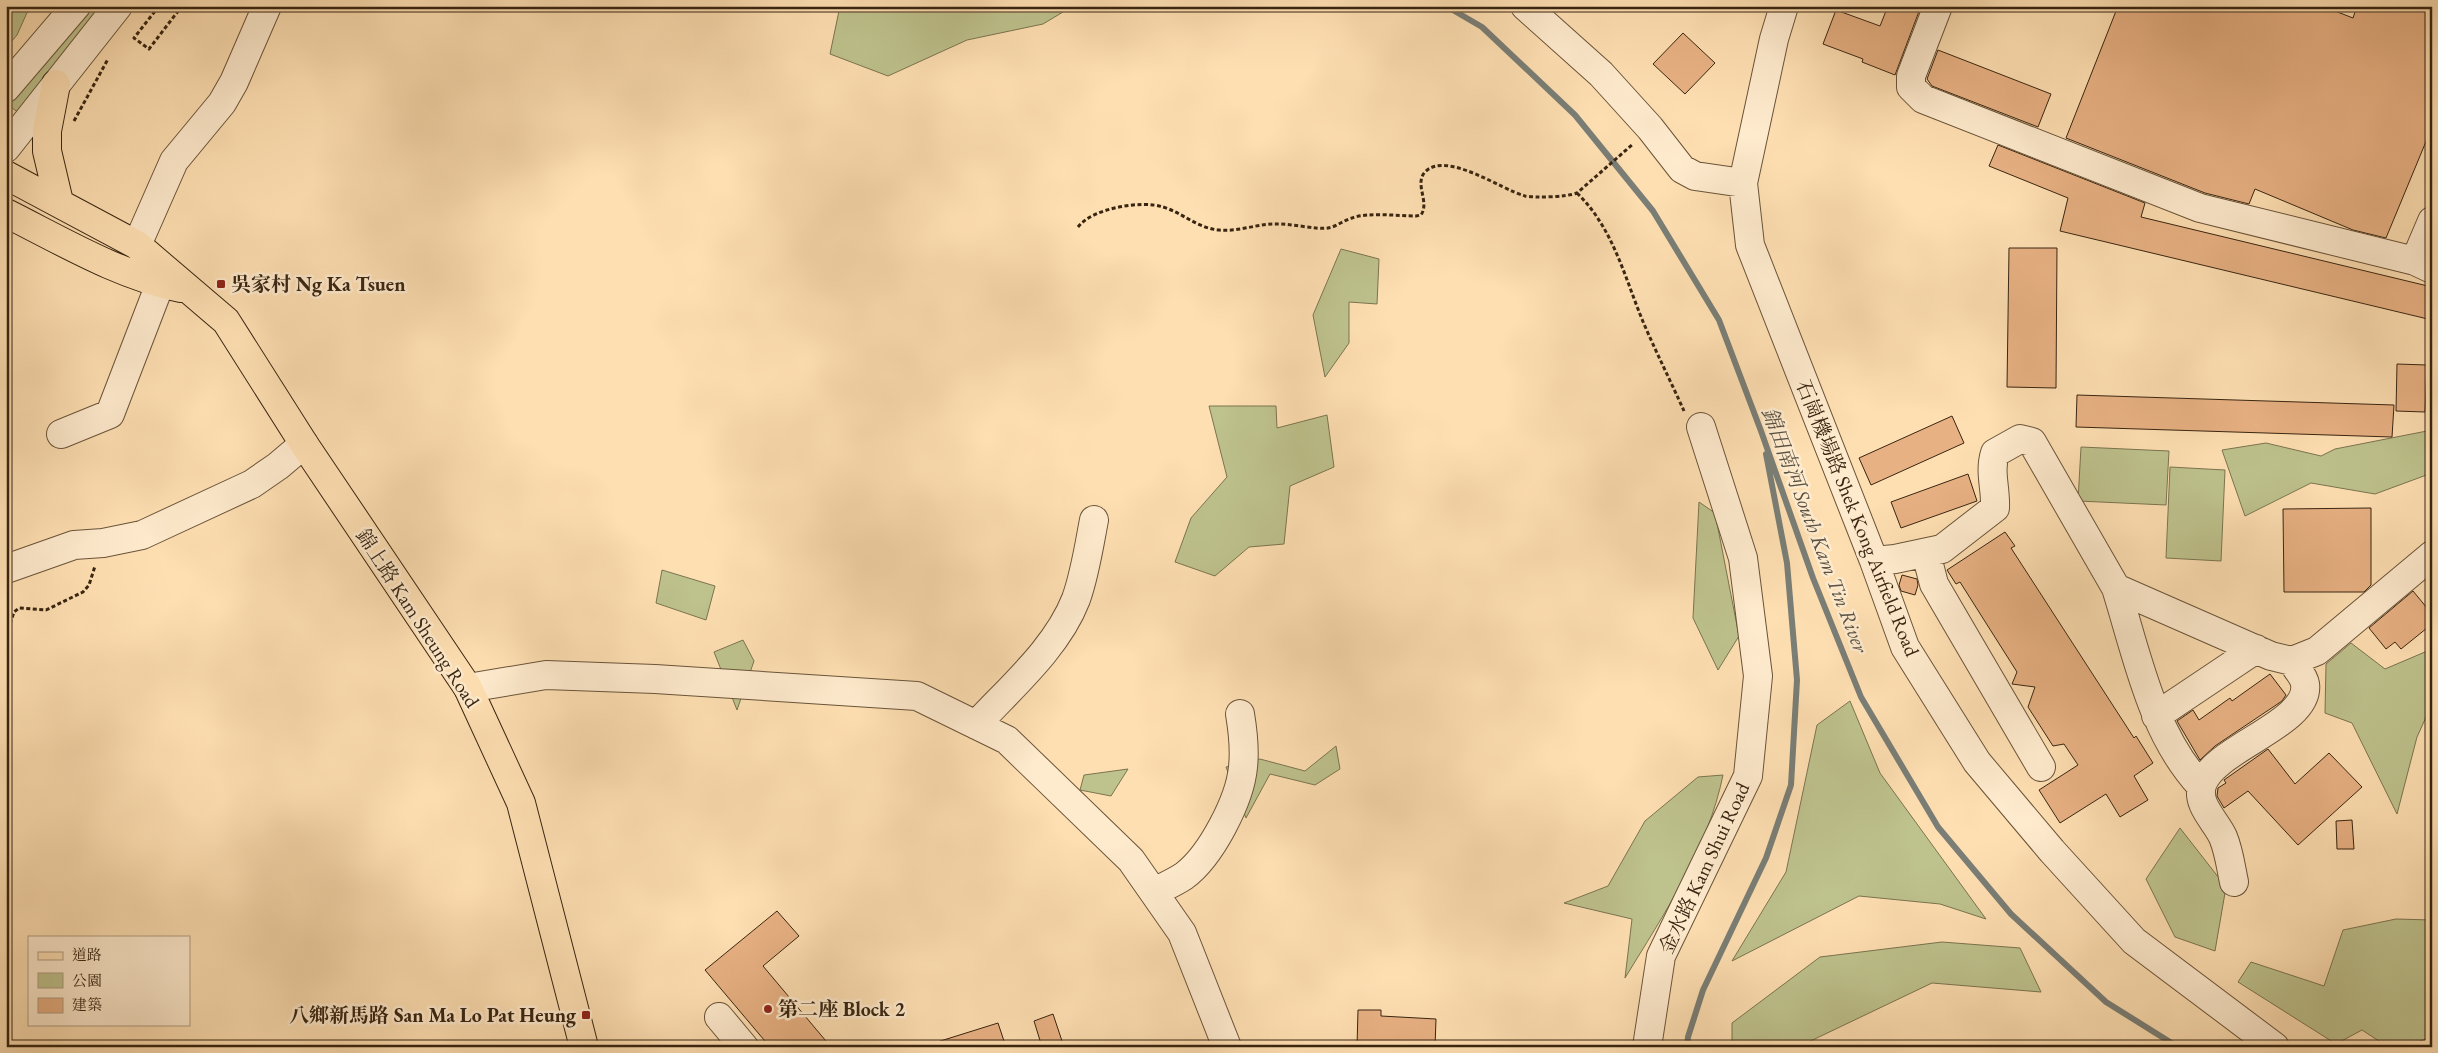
<svg xmlns="http://www.w3.org/2000/svg" width="2438" height="1053" font-family="'EB Garamond','Noto Serif TC',serif">
  <rect width="100%" height="100%" fill="#fedfb2"/>
  <filter id="stains"><feTurbulence type="fractalNoise" baseFrequency=".004" numOctaves="4"/><feColorMatrix values="0 0 0 0 .2 0 0 0 0 .09 0 0 0 0 .02 0 0 0 .5 -.17"/></filter>
  <radialGradient id="worn" r=".72"><stop offset=".6" stop-color="#630" stop-opacity="0"/><stop offset="1" stop-color="#630" stop-opacity=".3"/></radialGradient>
  <path fill="#bec28d" stroke="#7b744f" d="M6,6H30L17,35L6,48Z
    M90,6H106L19,113L8,105Z
    M840,6H1073L1043,24L967,40L888,76L830,54Z
    M1341,249L1379,259L1377,304L1349,302V343L1325,377L1313,315Z
    M1209,406H1276L1277,428L1327,415L1334,467L1290,486L1284,544L1249,547L1215,576L1175,562L1191,518L1227,477Z
    M2432,430V473L2375,494L2311,483L2245,516L2222,450L2266,443L2321,456L2335,449Z
    M2081,447L2169,451L2166,505L2078,501Z
    M2170,467L2225,470L2221,561L2166,558Z
    M1699,502L1715,513L1739,636L1718,670L1693,618Z
    M662,570L715,586L706,620L656,603Z
    M743,640L754,661L737,710L714,652Z
    M2351,643L2385,669L2432,649V704L2417,737L2397,814L2352,723L2325,713L2326,664Z
    M1850,701L1880,773L1986,919L1940,904L1859,896L1732,961L1786,872L1817,725Z
    M1336,746L1340,769L1315,785L1270,774L1246,818L1226,767L1260,759L1305,771Z
    M1128,769L1111,796L1080,790L1084,775Z
    M1723,775C1708,849 1664,914 1625,978L1632,919L1564,903L1608,886L1645,821L1698,777Z
    M2180,828L2226,887L2215,951L2175,937L2146,879Z
    M2396,919L2432,920V1037L2402,1047H2388L2362,1030L2336,1044L2238,982L2251,962L2324,986L2343,930Z
    M1942,942L2020,948L2041,992L1932,983L1798,1047H1732V1023L1820,957Z"/>
  <g fill="none" stroke-linecap="round" stroke-linejoin="round">
    <path stroke="#7a7e76" stroke-width="6" d="M1446,6L1482,27L1575,115L1653,211L1719,320L1761,431L1813,578L1861,697L1938,827L2011,914L2106,1002L2178,1047
      M1687,1047L1688,1037L1703,990L1766,858L1791,785L1797,680L1787,563L1766,454"/>
  </g>
  <path fill="#e8b183" stroke="#382511" d="M1888,6H1921L1895,75L1862,62L1863,59L1823,44L1836,10L1880,26Z
    M2118,6H2322L2353,18L2357,6H2432V127L2386,238L2353,230L2255,189L2249,204L2205,193L2066,138Z
    M1683,33L1715,63L1685,94L1653,64Z
    M1938,50L2051,94L2038,127L1932,86L1927,79Z
    M1998,145L2145,203L2141,217L2432,287V320L2060,231L2068,198L1989,166Z
    M2009,248H2057L2056,388L2007,387Z
    M2397,364L2427,365L2425,412L2396,411Z
    M2077,395L2394,405L2392,437L2076,427Z
    M1952,416L1964,443L1871,485L1859,458Z
    M1968,474L1977,501L1901,528L1891,502Z
    M2371,508V585L2364,592H2284L2283,509Z
    M2005,532L2015,546L2011,548L2134,738L2136,736L2153,763L2134,776L2148,800L2120,817L2106,794L2060,823L2039,790L2078,765L2064,744L2053,746L2028,707L2035,687L2012,684L2017,672L1960,582L1956,584L1947,570Z
    M1902,575L1917,579L1918,585L1915,595L1901,591L1899,585Z
    M2413,591L2432,614V624L2401,649L2395,642L2386,649L2369,628Z
    M2270,674L2286,695L2282,701L2215,746L2200,760L2177,721L2193,710L2199,720L2230,698L2232,701Z
    M2268,749L2295,784L2329,753L2362,787L2298,845L2248,791L2224,808L2217,796L2218,788L2226,783L2224,780Z
    M2352,820L2354,849H2337L2336,821Z
    M777,911L799,936L763,966L831,1047H770L705,970Z
    M1358,1010H1381V1016L1436,1019L1435,1047L1380,1045V1047H1357Z
    M1053,1014L1064,1047H1042L1034,1021Z
    M998,1023L1006,1047H934V1043Z"/>
  <g fill="none" stroke-linecap="round" stroke-linejoin="round">
    <g stroke="#6a5439" stroke-width="30">
      <path id="minor" d="M1525,6L1601,74L1650,128L1682,169L1695,176L1743,183
        M1784,6L1774,39L1743,183L1750,245L1874,561L1905,647L1977,762L2052,851L2134,941L2275,1047
        M1938,6L1911,76V87L1923,99L2200,208L2415,261L2432,269
        M6,88L76,6
        M6,148L118,6
        M137,245L174,161L222,103L234,82L267,6
        M2415,261L2432,221
        M61,434L110,414L160,284
        M1926,553L1934,584L2041,767
        M1874,561L1895,559L1942,549L1995,508C1996,488 1989,472 1995,453L2020,439L2032,442L2116,588L2271,656L2292,661L2317,651L2432,555
        M6,569L74,545L103,543L142,535L252,484L278,466L304,444
        M2116,588C2137,655 2152,734 2201,786
        M468,688L546,675L655,679L917,696L1007,740L1131,860L1182,933L1227,1047
        M2156,716L2256,649
        M976,725C1011,687 1057,648 1076,599C1085,574 1089,546 1094,520
        M2234,882C2231,868 2229,851 2223,837C2216,821 2196,805 2202,785C2213,748 2311,724 2305,684C2304,676 2295,667 2292,661
        M1154,892C1164,887 1175,882 1184,876C1211,856 1240,800 1243,767C1245,749 1243,732 1240,714
        M719,1017L744,1047
        M1647,1047L1661,956L1748,776L1758,676L1743,558L1701,427"/>
    </g>
    <g stroke="#382511" stroke-width="30">
      <path id="major" d="M56,84L47,131V151L59,202
        M6,175L137,245L226,321L304,444L468,688L521,803L584,1047
        M6,213C62,241 120,276 181,288"/>
    </g>
    <path stroke="#382511" stroke-width="3" stroke-dasharray="4 2.5" stroke-linecap="butt" d="M159,6L134,38L149,49L182,6
      M74,121L108,59
      M1577,193C1614,229 1625,279 1644,324C1657,354 1671,382 1684,411
      M1078,227C1092,208 1142,200 1163,207C1183,213 1197,228 1219,230C1238,232 1256,224 1275,224C1290,223 1316,230 1328,228C1336,227 1344,220 1352,218C1368,212 1398,216 1416,216L1421,215C1430,202 1414,184 1425,172C1446,150 1502,190 1525,196C1535,198 1567,197 1577,193L1633,144
      M6,636L14,612L19,608L46,610L83,592L89,585L95,566"/>
    <use href="#minor" stroke="#feeacd" stroke-width="28"/>
    <use href="#major" stroke="#fedfb2" stroke-width="28"/>
  </g>
  <g fill="#8f2418" stroke="#feeacd" stroke-width="2">
    <rect x="216" y="279" width="10" height="10" rx="2.5"/>
    <circle cx="768" cy="1009" r="5"/>
    <rect x="581" y="1010" width="10" height="10" rx="2.5"/>
  </g>
  <g text-anchor="middle" stroke-width="5" stroke-linejoin="round" paint-order="stroke">
    <g font-size="20" font-weight="bold" fill="#382511" stroke="#feeacd" text-anchor="start">
      <text x="231" y="291">吳家村 Ng Ka Tsuen</text>
      <text x="778" y="1016">第二座 Block 2</text>
      <text x="576" y="1022" text-anchor="end">八鄉新馬路 San Ma Lo Pat Heung</text>
    </g>
    <g font-size="20" fill="#382511" stroke="#feeacd">
      <text transform="translate(1858 518) rotate(68)" y="7">石崗機場路 Shek Kong Airfield Road</text>
      <text transform="translate(418 618) rotate(57)" y="7">錦上路 Kam Sheung Road</text>
      <text transform="translate(1704 868) rotate(-65)" y="7">金水路 Kam Shui Road</text>
    </g>
    <g font-size="21" font-style="italic" fill="#595143" stroke="#feeacd">
      <text transform="translate(1815 530) rotate(69)" y="7">錦田南河 South Kam Tin River</text>
    </g>
  </g>
  <rect width="2438" height="1053" fill="none" stroke="#fedfb2" stroke-width="25"/>
  <rect x="8" y="8" width="2423" height="1038" fill="none" stroke="#382511" stroke-width="2.5"/>
  <rect x="12" y="12" width="2413" height="1028" fill="none" stroke="#382511"/>
  <rect x="28" y="936" width="162" height="90" fill="#feeacd" stroke="#af9b82"/>
  <rect x="38" y="952" width="25" height="8" fill="#fedfb2" stroke="#af9b82"/>
  <text x="72" y="960" font-size="15" fill="#382511">道路</text>
  <rect x="38" y="973" width="25" height="15" fill="#bec28d" stroke="#af9b82"/>
  <text x="72" y="986" font-size="15" fill="#382511">公園</text>
  <rect x="38" y="998" width="25" height="15" fill="#e8b183" stroke="#af9b82"/>
  <text x="72" y="1010" font-size="15" fill="#382511">建築</text>
  <rect width="100%" height="100%" filter="url(#stains)"/>
  <rect width="100%" height="100%" fill="url(#worn)"/>
</svg>
